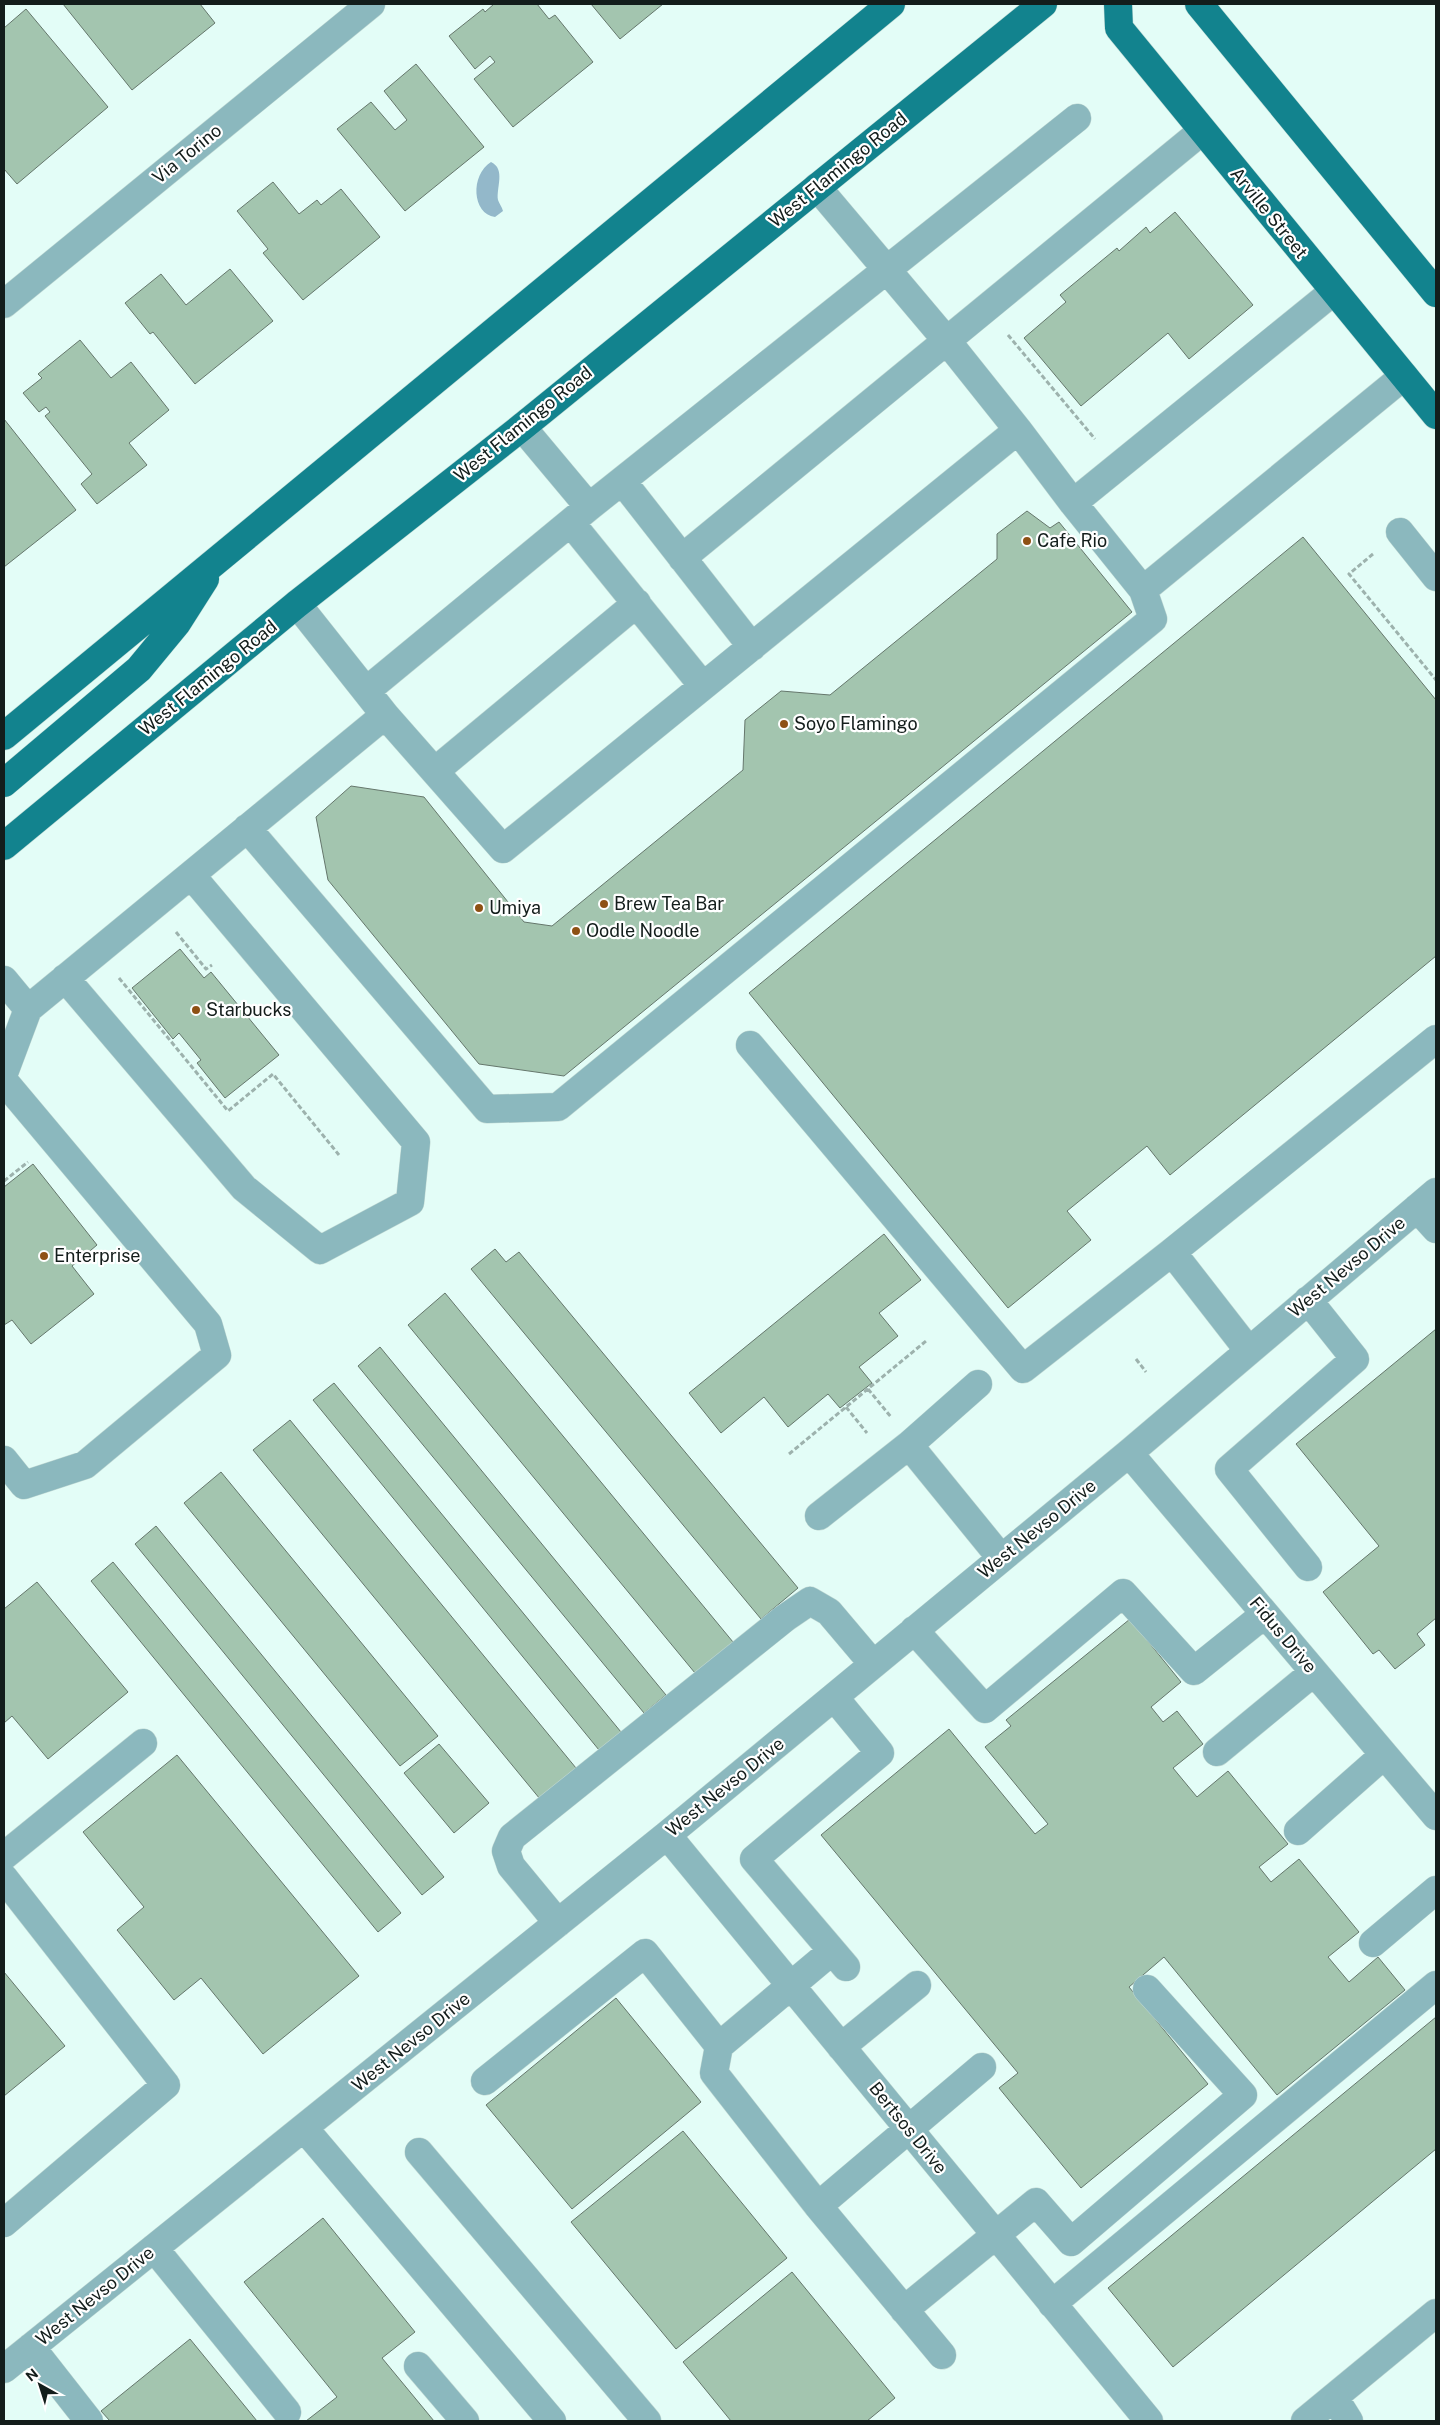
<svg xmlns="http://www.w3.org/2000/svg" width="1440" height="2425" font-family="'Public Sans',sans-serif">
  <rect width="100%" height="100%" fill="#e3fdf7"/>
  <path fill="#93b8ca" d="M491,162C506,169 496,188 498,200C499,203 502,207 503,211L495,217C472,214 470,175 491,162Z"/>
  <path fill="#a3c5af" stroke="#65776c" d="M63,4H200L215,23L132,90Z
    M494,4H537L549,19L555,15L593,62L513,127L474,79L495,62L490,56L475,69L449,36L483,9L485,12Z
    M591,4H663L620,39Z
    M26,9L108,107L17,184L4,169V28Z
    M416,64L484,147L405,211L337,129L371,102L395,130L407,120L384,91Z
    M273,182L299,214L317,200L321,205L341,189L380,237L303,300L263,253L268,249L237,211Z
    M1175,212L1253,305L1189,359L1168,333L1081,406L1024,338L1066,302L1060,295L1117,248L1119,251L1146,227L1150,233Z
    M230,269L273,321L195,384L153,332L150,334L125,303L161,274L186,305Z
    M80,340L111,378L131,362L169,410L129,443L147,465L97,504L81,484L92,474L45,416L50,412L46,407L39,412L23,393L42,378L38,374Z
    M4,419L76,510L4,567Z
    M1027,511L1050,528L1059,522L1132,612L564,1076L479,1064L328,880L316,817L351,786L424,797L524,922L552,926L743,770L745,720L781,691L830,695L997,559V534Z
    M1303,537L1436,700V956L1170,1175L1147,1146L1067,1211L1091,1240L1008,1308L749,993Z
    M180,949L204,978L211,972L279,1055L225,1098L197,1063L201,1060L179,1033L173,1039L132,988Z
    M33,1164L97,1245L72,1266L94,1294L31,1344L12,1320L4,1325V1187Z
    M884,1234L921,1280L879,1313L898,1336L859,1367L872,1383L840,1408L828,1394L788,1427L764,1397L721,1433L689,1393Z
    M495,1249L506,1262L519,1252L798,1588L761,1619L471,1269Z
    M445,1293L733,1642L695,1673L408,1325Z
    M1436,1329V1618L1417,1634L1425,1645L1395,1669L1379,1650L1373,1654L1323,1592L1379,1546L1296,1444Z
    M380,1347L666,1695L644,1713L358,1366Z
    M334,1383L621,1732L599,1750L313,1400Z
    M290,1420L576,1768L540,1799L253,1450Z
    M221,1472L438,1736L400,1766L184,1503Z
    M156,1526L444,1877L422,1895L135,1544Z
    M113,1562L401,1913L378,1932L91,1581Z
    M37,1582L128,1692L48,1759L12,1716L4,1723V1609Z
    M1130,1619L1181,1682L1151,1707L1163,1722L1177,1711L1203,1744L1173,1768L1197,1797L1228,1771L1288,1844L1259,1867L1271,1882L1299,1859L1359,1932L1328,1957L1349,1982L1378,1957L1405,1990L1277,2095L1164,1957L1129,1987L1208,2084L1081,2188L999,2088L1018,2073L821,1835L949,1729L1035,1834L1048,1824L985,1747L1011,1726L1006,1720Z
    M439,1744L489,1803L454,1833L404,1773Z
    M177,1755L359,1976L263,2054L201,1978L174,2000L117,1930L144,1907L83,1832Z
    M4,1972L65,2046L4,2096Z
    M616,1998L701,2102L572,2209L486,2105Z
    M1436,2017V2149L1173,2367L1108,2288Z
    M683,2131L787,2258L676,2349L571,2222Z
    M323,2218L415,2332L382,2358L434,2421H306L337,2397L244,2282Z
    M792,2272L895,2398L867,2421H731L683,2362Z
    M190,2339L257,2421H110L101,2411Z"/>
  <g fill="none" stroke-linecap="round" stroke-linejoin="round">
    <g stroke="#c2d9d4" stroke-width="29">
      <path id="minor" d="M4,304L371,4
        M522,427L589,507
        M1018,430L1073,503L1334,291
        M623,482L752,647
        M1073,503L1143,590L1404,376
        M571,523L703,686
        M1400,532L1436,577
        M682,558L1202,131
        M366,691L589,507L1077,118
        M385,715L503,849L1018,430L947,341L817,187
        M435,771L637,603
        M247,828L487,1109L558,1107L1153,619L1143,590
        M65,978L244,1188L320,1250L410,1202L416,1142L191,875
        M4,980L28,1009
        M750,1045L1023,1369L1172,1252
        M4,1073L28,1009L385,715L297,604
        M4,1081L208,1324L217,1355L85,1465L24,1485L4,1460
        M1417,1208L1436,1229
        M1308,1300L1355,1359L1229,1469L1308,1567
        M1249,1351L1172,1252L1436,1039
        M978,1384L909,1445L1001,1558
        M1129,1453L1436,1816
        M819,1516L909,1445
        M914,1630L985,1709L1123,1593L1194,1671L1265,1614
        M834,1697L880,1753L754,1859L846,1967
        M1217,1752L1314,1672
        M1298,1831L1384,1755
        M667,1835L1149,2421
        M4,1856L143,1743
        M4,1878L166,2085L4,2223
        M558,1923L511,1866L506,1851L512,1837L785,1618L810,1601L829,1612L873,1664
        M1373,1943L1436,1890
        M719,2046L832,1951
        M841,2047L917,1985
        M485,2081L645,1953L719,2046L714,2073L818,2206L982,2067
        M304,2128L552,2421
        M419,2152L647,2421
        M818,2206L942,2355
        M154,2248L287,2412
        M1052,2304L1436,1985
        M904,2310L1036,2202L1071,2242L1243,2095L1147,1989
        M31,2347L89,2421
        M418,2366L465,2421
        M4,2369L667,1835L1129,1453L1436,1192
        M1334,2397L1349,2421
        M1305,2421L1436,2313"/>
    </g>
    <g stroke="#c2d9d4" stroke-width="29">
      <path id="major" d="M1118,4L1119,28L1436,415
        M1199,4L1436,293
        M4,736L891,4
        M4,783L139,669L177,623L205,579
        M4,846L297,604L522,427L1043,4"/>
    </g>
    <path stroke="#9db2ad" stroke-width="3" stroke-dasharray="5 2.5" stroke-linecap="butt" d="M1008,335L1095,439
      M1373,554L1349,574L1436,680
      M176,932L206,969L212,965
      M119,978L228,1111L273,1074L339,1155
      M4,1181L28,1162
      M1136,1359L1146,1372
      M868,1389L891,1417
      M846,1407L867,1433
      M789,1454L926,1341"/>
    <use href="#minor" stroke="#8bb8be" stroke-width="28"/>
    <use href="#major" stroke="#12838e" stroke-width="28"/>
  </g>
  <g fill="#8e5114" stroke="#fff" stroke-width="2">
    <circle cx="1027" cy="541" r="5"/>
    <circle cx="784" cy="724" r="5"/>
    <circle cx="604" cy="904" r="5"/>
    <circle cx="479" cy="908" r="5"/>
    <circle cx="576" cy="931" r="5"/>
    <circle cx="196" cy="1010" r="5"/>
    <circle cx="44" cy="1256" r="5"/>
  </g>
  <g text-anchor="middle" stroke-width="4.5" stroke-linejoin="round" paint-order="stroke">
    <g font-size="18" fill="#131d1b" stroke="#fff">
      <text transform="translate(187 154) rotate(-39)" y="6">Via Torino</text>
      <text transform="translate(838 170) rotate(-39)" y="6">West Flamingo Road</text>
      <text transform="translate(1269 213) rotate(51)" y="6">Arville Street</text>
      <text transform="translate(523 424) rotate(-39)" y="6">West Flamingo Road</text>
      <text transform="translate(208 678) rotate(-39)" y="6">West Flamingo Road</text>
      <text transform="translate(1347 1267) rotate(-40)" y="6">West Nevso Drive</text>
      <text transform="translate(1037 1529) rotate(-39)" y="6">West Nevso Drive</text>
      <text transform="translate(1283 1635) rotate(50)" y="6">Fidus Drive</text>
      <text transform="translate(725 1787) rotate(-39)" y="6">West Nevso Drive</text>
      <text transform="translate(411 2042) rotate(-39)" y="6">West Nevso Drive</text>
      <text transform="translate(908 2128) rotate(51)" y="6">Bertsos Drive</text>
      <text transform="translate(95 2296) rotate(-39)" y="6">West Nevso Drive</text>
    </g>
    <g font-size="18" fill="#131d1b" stroke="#fff" text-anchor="start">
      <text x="1037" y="547">Cafe Rio</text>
      <text x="794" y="730">Soyo Flamingo</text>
      <text x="614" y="910">Brew Tea Bar</text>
      <text x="489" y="914">Umiya</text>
      <text x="586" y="937">Oodle Noodle</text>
      <text x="206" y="1016">Starbucks</text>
      <text x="54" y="1262">Enterprise</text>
    </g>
  </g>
  <rect width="1440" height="2425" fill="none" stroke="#131d1b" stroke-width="10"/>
  <g transform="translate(40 2385) rotate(321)" stroke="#ffffff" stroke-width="4" paint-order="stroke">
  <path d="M0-4L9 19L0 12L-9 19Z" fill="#131d1b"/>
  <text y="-8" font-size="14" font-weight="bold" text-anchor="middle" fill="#131d1b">N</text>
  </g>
</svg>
